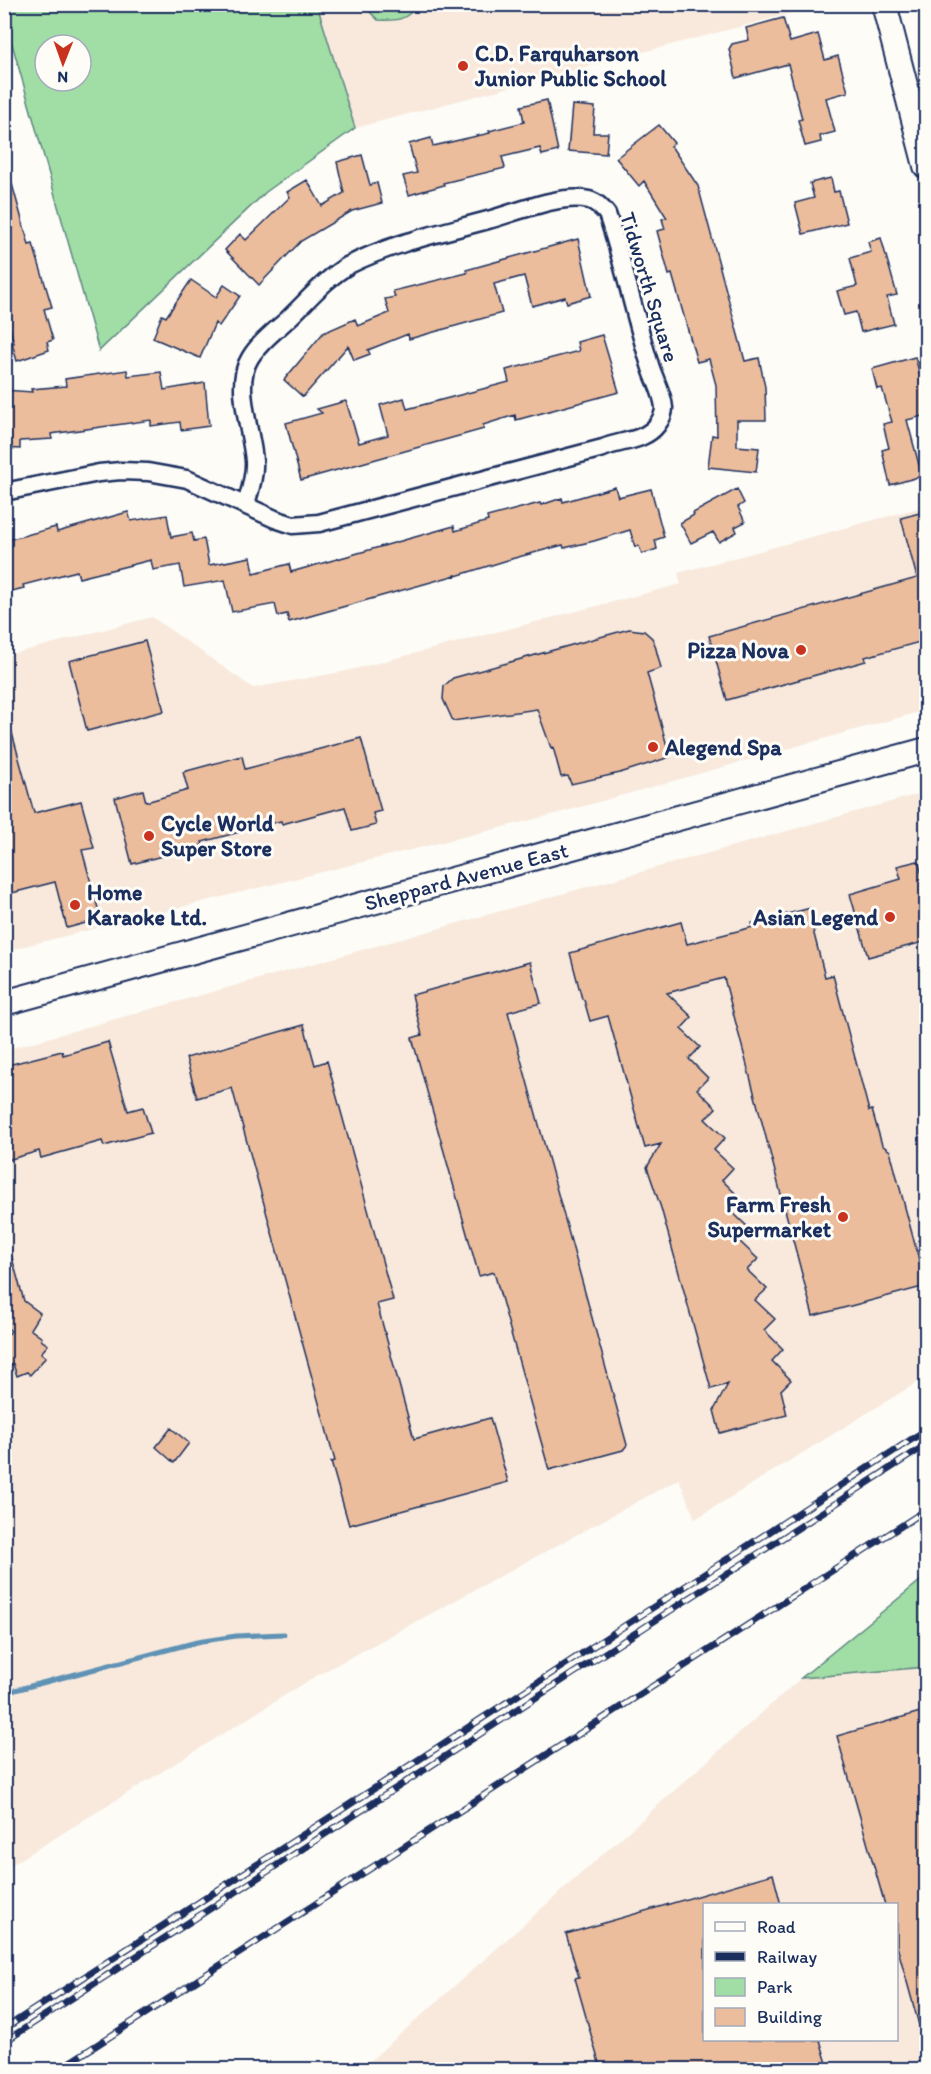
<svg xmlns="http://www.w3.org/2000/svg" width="931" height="2074" font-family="Itim,sans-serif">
  <rect width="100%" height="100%" fill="#fdfcf7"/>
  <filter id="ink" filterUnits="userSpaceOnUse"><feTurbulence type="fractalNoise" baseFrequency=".0167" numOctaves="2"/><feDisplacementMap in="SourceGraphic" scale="12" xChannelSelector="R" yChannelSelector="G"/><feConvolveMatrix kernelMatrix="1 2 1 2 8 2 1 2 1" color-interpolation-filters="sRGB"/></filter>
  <g filter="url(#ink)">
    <path fill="#f8e9dc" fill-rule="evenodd" d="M317,4L822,5L355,128Z
      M926,506V710L559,813L5,951V656L152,617L253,688L347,671L681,584L678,573Z
      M926,792V1377L695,1519L679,1479L316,1676L5,1869V1050Z
      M926,1667V2069L360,2070L801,1678ZM704,1904H896V2040H704Z"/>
    <path fill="#a1dea5" stroke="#5e8682" stroke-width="1.5" fill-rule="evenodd" d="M4,5H317L355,128L266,192L99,351L5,19ZM45,45H81V81H45Z
      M366,5V4L416,5C408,21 394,21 378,20L367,9Z
      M926,1576V1667L801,1678Z"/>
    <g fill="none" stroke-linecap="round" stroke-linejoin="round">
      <path stroke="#5f92b5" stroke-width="5" d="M4,1693L197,1642L236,1636L284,1634"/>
    </g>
    <path fill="#ecbd9c" stroke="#1b2f5e" stroke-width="1.5" d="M783,18L790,42L818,34L825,60L838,56L848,92L826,98L835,132L820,136L821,142L805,146L798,120L802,119L788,64L736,78L729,49L732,44L749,40L746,28Z
      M547,100L558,151L542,155L540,148L502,157L505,168L443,183L444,185L409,195L403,176L417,173L409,144L431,138L433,146L490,133L489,131L524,122L521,106Z
      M572,105L595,107L593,133H608L606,154L568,151Z
      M659,125L674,143L671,146L698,186L745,361L759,358L765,387L766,420H737V446L759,448L756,472L708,467L712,435L717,436L716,385L709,359L697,362L672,274L669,275L657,231L665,229L662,219L667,218L644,181L639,186L616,158Z
      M362,155L370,185L377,183L382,203L352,211L301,241L259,285L225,250L240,234L246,240L290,197L287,192L307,180L322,206L344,193L337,162Z
      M4,173H9L29,245L33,244L52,307L44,309L53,340L47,342L49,350L17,361L12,343H14L4,307Z
      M831,178L834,192L839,191L847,223L803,234L795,203L814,198L810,183Z
      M881,238L897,295L887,297L894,324L861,332L856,312L844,315L837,291L857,286L850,258L871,252L868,242Z
      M578,239L591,296L567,303L565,297L532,306L524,276L494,284L502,313L409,339L408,334L368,350L370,354L354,360L348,346L303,397L284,380L323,333L355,319L358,326L389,313L385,299L395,297L393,291L467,273L466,270Z
      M191,280L216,297L224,285L240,296L219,326L215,323L200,358L153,338L162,315L166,317Z
      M602,335L619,392L516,420L515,415L483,425L484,429L301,480L286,423L322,413L317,409L346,401L359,443L388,435L380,405L404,398L407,409L509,382L506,370L579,351L577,342Z
      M915,357L927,401V415L907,420L922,476L890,485L882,450L889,448L883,424L892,422L882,388L877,389L872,369Z
      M127,370L128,376L161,372L164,390L205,383L209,426L181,430L180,422L151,426V420L51,434L52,439L20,441V449L4,448V390L32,392L31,389L66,386L65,379Z
      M615,487L618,497L651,489L664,537L655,540L657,549L642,554L639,546L635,547L630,530L594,541L564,548L563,545L511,559L456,576V575L289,622L287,614L278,616L275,604L232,612L225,580L184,587L180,565L153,570L151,560L79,578L77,571L23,585L24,588L4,593V541L56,527L57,532L128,512L131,521L167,515L171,537L192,533L194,541L204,539L209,565L251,557L254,573L289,564L291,572L454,526L455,531L488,521L487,517L540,503L541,505L562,498L563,502Z
      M737,489L744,503L738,507L745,522L735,527L737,532L719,542L713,532L691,543L680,523L694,515L693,513Z
      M927,511V640L865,657L866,661L727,700L709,636L917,578L901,518Z
      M629,629L644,631L652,638L655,645L661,668L647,673L670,757L620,773L571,784L568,776L561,777L553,747L551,748L537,709L453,721L443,699L444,686L453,678Z
      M145,641L164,711L87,731L69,661Z
      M9,722L34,813L81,801L94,848L82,850L101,919L67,928L55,882L4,895V831L9,830L4,813V723Z
      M361,738L381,811L373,813L376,825L352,831L345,807L282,824L281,821L202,842L203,845L132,864L115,798L143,790L146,802L188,790L183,772L242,756L245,769Z
      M918,861L922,874L927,872V941L868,957L850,894L901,879L897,866Z
      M811,908L817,929L813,930L825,977L833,975L869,1111L872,1110L882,1145L890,1151L926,1286L813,1316L724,978L667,993L692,1017L681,1029L700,1047L689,1059L708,1078L697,1089L716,1108L705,1119L725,1138L714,1150L733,1168L722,1180L741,1199L730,1210L750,1229L738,1240L758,1259L747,1270L767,1289L755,1300L775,1319L764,1330L783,1349L772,1361L791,1380L781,1390L787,1415L720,1433L714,1410L728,1384L711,1389L661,1208L647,1167L661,1144L645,1148L608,1016L590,1021L584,1000L582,999L570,953L681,922L687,944L753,927L752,923Z
      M530,962L541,1003L508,1012L627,1445L623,1450L549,1470L494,1272L479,1276L412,1038L422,1035L412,995Z
      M304,1025L315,1065L327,1061L393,1300L377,1304L414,1439L490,1418L508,1482L349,1525L331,1462L335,1461L232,1088L197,1098L186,1058Z
      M108,1042L128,1111L143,1107L151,1133L104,1146L102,1141L41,1158L39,1151L4,1161V1066L62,1051L63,1055Z
      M9,1247L24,1301L40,1313L30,1329L42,1338L41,1340L48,1345L41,1353L46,1357L30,1375L27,1372L17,1376L13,1364L4,1366V1339L11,1331L4,1325V1248Z
      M171,1428L189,1443L174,1463L156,1447Z
      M927,1710V2036H922L897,1946V1905H885L837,1736Z
      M773,1874L781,1905H705V2040H820L829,2070H601L575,1978L579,1977L566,1934Z"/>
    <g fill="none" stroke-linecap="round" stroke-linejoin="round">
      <g stroke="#1b2f5e" stroke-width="21">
        <path id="street" d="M4,492L99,473L121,471L148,472L187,479L275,519L293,525L319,523L603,448C621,440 644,442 657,425C660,421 664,414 664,408C663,393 654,379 650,365C634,315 624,263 607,214C602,208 597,202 589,200C561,193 515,213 488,220C441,233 392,243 349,265C326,278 307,301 288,319C275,331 259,343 250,358C233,385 252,431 254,461C255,476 250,490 246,505"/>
      </g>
      <g stroke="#1b2f5e" stroke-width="28">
        <path id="secondary" d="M884,4L926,166
          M4,1003L926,750"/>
      </g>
      <use href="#street" stroke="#fdfcf7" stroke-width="16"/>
      <use href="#secondary" stroke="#fdfcf7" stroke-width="24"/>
      <g stroke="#1b2f5e" stroke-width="7">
        <path id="rail" d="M4,2029L926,1430
          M4,2042L926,1445
          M58,2070L926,1510"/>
      </g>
      <use href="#rail" stroke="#fdfcf7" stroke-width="4.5" stroke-dasharray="14" stroke-linecap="butt"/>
    </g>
  </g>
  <g fill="#c8321e" stroke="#fdfcf7" stroke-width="2">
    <circle cx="463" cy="66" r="6"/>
    <circle cx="801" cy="650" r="6"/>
    <circle cx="653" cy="747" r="6"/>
    <circle cx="149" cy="836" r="6"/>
    <circle cx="75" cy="905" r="6"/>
    <circle cx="890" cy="917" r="6"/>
    <circle cx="843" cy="1217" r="6"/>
  </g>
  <g text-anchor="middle" stroke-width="6" stroke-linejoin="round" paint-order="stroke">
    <g font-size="22" font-weight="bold" fill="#1b2f5e" stroke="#fdfcf7" text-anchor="start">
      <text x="475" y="61">C.D. Farquharson<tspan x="475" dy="25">Junior Public School</tspan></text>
      <text x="789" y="658" text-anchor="end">Pizza Nova</text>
      <text x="665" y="755">Alegend Spa</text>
      <text x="161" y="831">Cycle World<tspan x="161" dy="25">Super Store</tspan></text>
      <text x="87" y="900">Home<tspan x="87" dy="25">Karaoke Ltd.</tspan></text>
      <text x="878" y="925" text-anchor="end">Asian Legend</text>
      <text x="831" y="1212" text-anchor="end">Farm Fresh<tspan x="831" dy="25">Supermarket</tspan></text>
    </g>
    <g font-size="22" fill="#1b2f5e" stroke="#fdfcf7">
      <text transform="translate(650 287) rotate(73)" y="8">Tidworth Square</text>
      <text transform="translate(466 876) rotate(-15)" y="8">Sheppard Avenue East</text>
    </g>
  </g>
  <rect width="931" height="2074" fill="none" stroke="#fdfcf7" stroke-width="24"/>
  <rect x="12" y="12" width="907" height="2050" fill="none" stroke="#1b2f5e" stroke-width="2" filter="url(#ink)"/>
  <rect x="703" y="1903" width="195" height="138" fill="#fdfcf7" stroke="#a3aaba" stroke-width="1.5"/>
  <rect x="715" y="1922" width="30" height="9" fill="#fdfcf7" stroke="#a3aaba" stroke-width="1.5"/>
  <text x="757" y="1933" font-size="18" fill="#1b2f5e">Road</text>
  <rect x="715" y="1952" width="30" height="9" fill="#1b2f5e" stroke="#a3aaba" stroke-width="1.5"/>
  <text x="757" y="1963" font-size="18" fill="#1b2f5e">Railway</text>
  <rect x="715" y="1978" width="30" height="18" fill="#a1dea5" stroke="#a3aaba" stroke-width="1.5"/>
  <text x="757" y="1993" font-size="18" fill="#1b2f5e">Park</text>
  <rect x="715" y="2008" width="30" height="18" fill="#ecbd9c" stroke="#a3aaba" stroke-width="1.5"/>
  <text x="757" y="2023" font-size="18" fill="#1b2f5e">Building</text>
  <g transform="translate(63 63) rotate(181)"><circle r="28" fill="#fdfcf7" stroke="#a3aaba" stroke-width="1.5"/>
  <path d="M0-4.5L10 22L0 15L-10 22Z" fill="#c8321e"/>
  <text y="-9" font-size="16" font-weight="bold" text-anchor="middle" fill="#1b2f5e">N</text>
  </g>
</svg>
